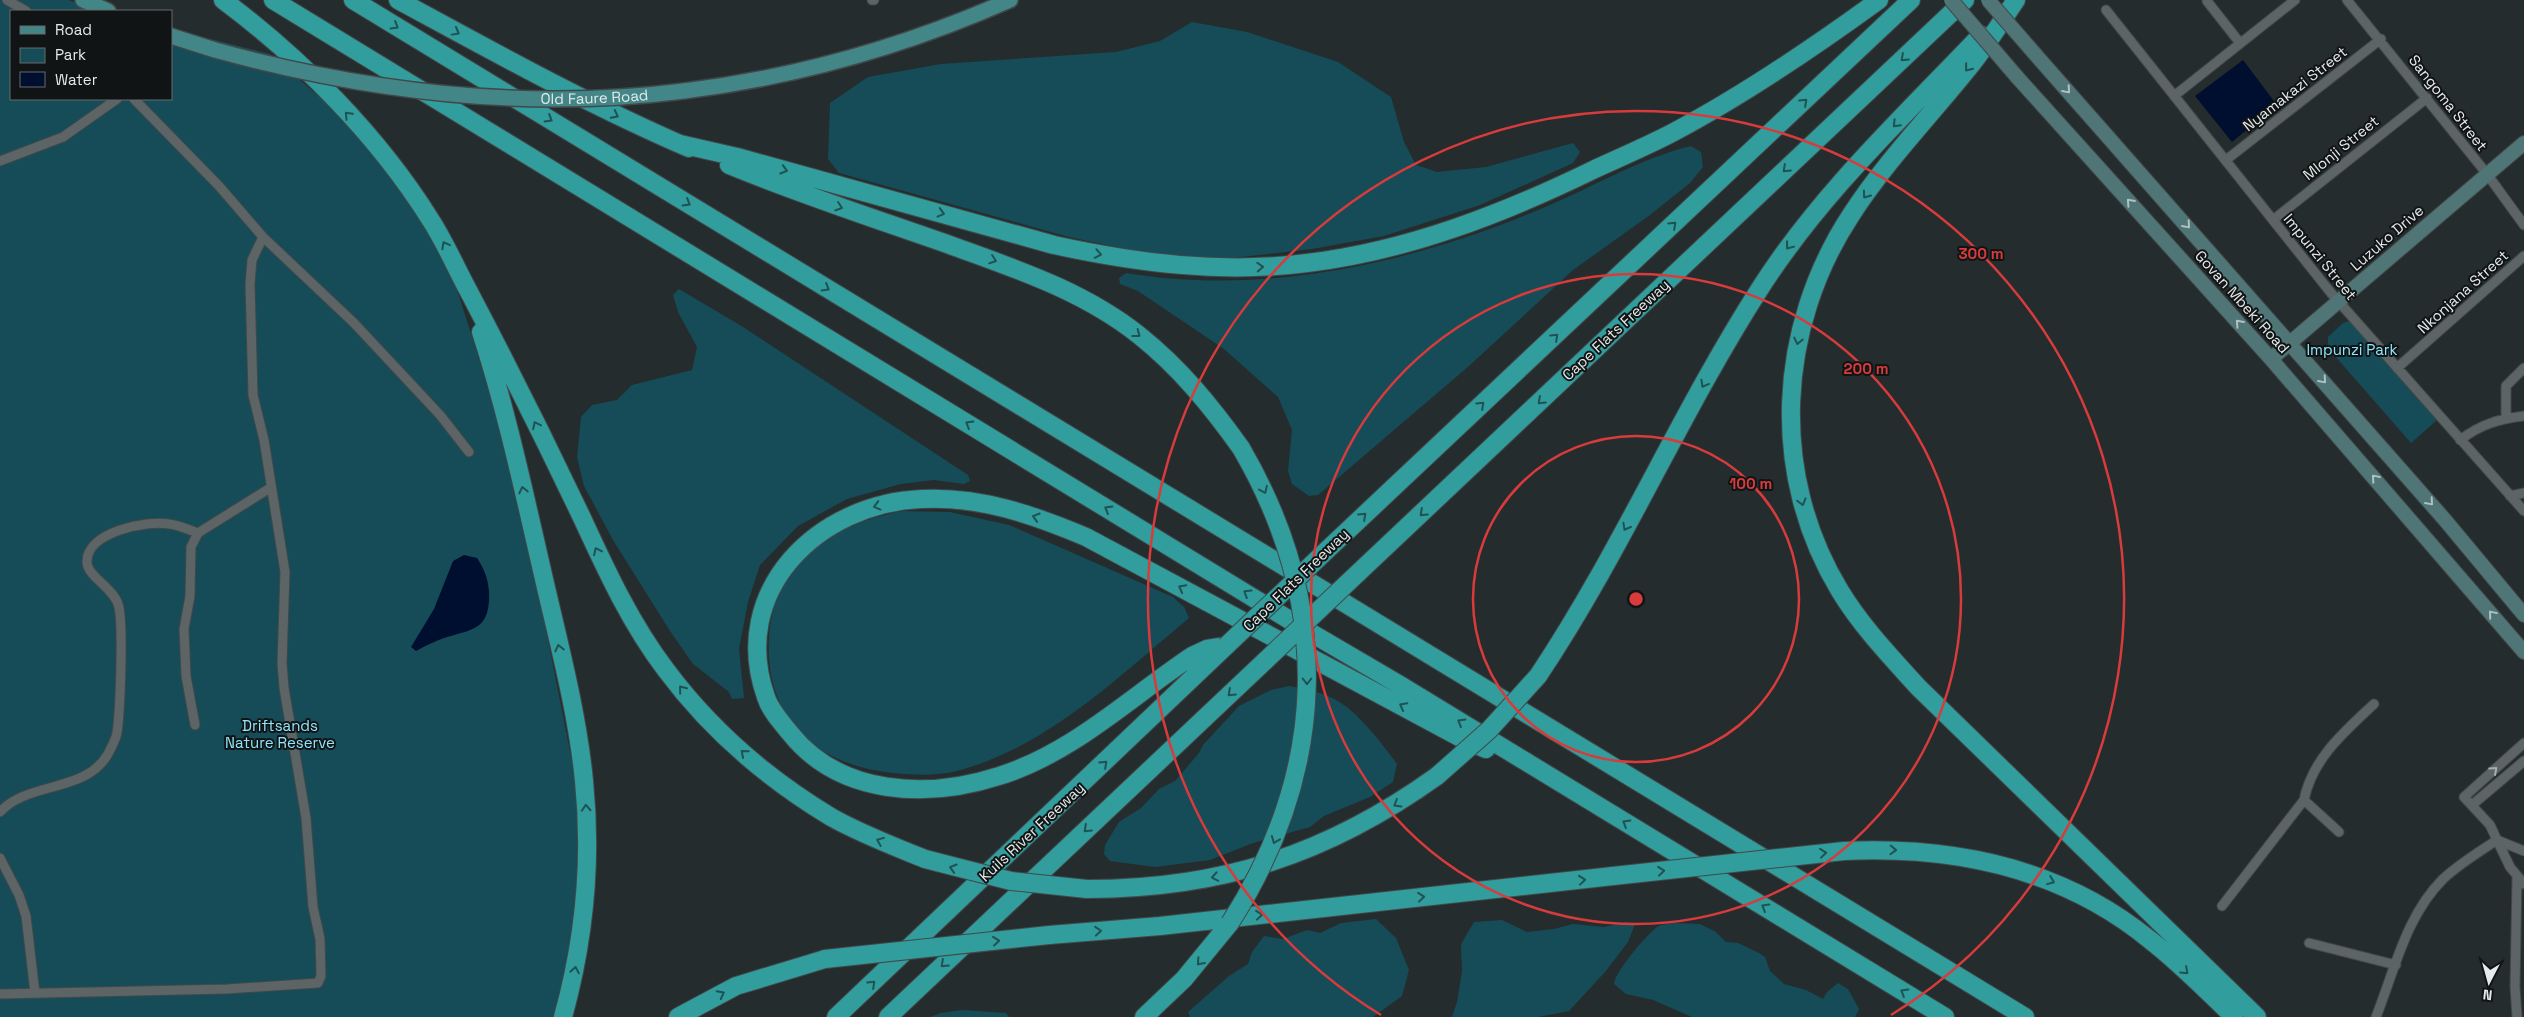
<svg xmlns="http://www.w3.org/2000/svg" width="2524" height="1017" font-family="'Space Grotesk',sans-serif">
  <rect width="100%" height="100%" fill="#252c2e"/>
  <path fill="#154c58" d="M0,0H68L104,11H11V99H171V29L270,54L375,145L441,239L492,400L538,589L580,802L578,979L557,1017H0Z
    M1192,22L1247,32L1338,62L1391,97L1404,142L1416,165L1437,172L1486,167L1573,143L1580,152L1573,163L1480,205L1384,236L1312,249L1223,259L1149,254L1069,237L839,173L828,159L830,103L868,77L941,64L1116,52L1160,41Z
    M1691,146L1701,152L1703,167L1690,183L1650,215L1573,270L1469,366L1318,495L1309,496L1292,484L1288,471L1292,430L1278,397L1224,349L1138,291L1120,284L1119,278L1126,273C1269,297 1421,261 1552,204C1601,183 1639,159 1691,146Z
    M679,289L743,327L968,475L970,481L964,484L934,480L901,484L847,499L798,526L760,565L748,602L739,649L744,698L732,699L729,692L693,664L670,631L613,540L584,486L577,457L581,417L592,405L617,400L632,385L692,370L697,347L678,312L673,295Z
    M2350,321L2437,420L2411,443L2328,348V337L2343,323Z
    M903,511L950,512L1009,525L1173,597L1184,607L1189,618C1119,676 1048,747 957,771C937,776 914,775 893,773C815,765 764,718 769,637C770,616 777,590 790,573C817,536 860,519 903,511Z
    M1289,686C1307,689 1326,693 1341,703C1358,713 1385,747 1397,764L1393,782L1370,797L1324,816L1310,827L1253,843L1210,860L1155,867L1110,861L1104,854L1105,845L1119,822L1141,808L1159,789L1175,781L1199,753L1203,745L1239,706L1271,690Z
    M1376,919L1396,938L1409,970L1402,996L1373,1017H1190L1188,1012L1229,976L1248,964L1252,952L1264,936L1283,939L1307,930L1320,933L1341,923Z
    M1502,920L1527,932L1554,929L1573,924L1604,927L1626,922L1635,924L1628,942L1605,972L1569,1011L1538,1017H1452L1457,1002L1462,971L1461,944L1474,922Z
    M1675,923L1700,924L1716,932L1726,942L1738,943L1759,953L1765,957L1770,971L1784,984L1806,990L1823,999L1827,992L1838,983L1848,989L1859,1009L1855,1017H1692L1653,1000L1626,994L1614,984C1614,973 1649,931 1659,926C1663,924 1670,924 1675,923Z
    M962,1010L1006,1013L1009,1017H930L941,1013Z"/>
  <path fill="#000e2f" d="M2243,60L2277,105L2232,142L2195,96Z
    M464,555L477,558C486,571 490,585 489,601C487,628 474,629 451,636C439,639 427,645 416,651L411,647L434,609L453,561Z"/>
  <g fill="none" stroke-linecap="round" stroke-linejoin="round">
    <g stroke="#424849" stroke-width="11">
      <path id="street" d="M7,0L26,11
        M872,0H874
        M2347,0L2487,174L2524,225
        M2207,1L2240,43
        M2106,10L2331,293L2524,511
        M2174,96L2295,0
        M134,99L219,186L263,237L354,323L440,415L469,452
        M2226,160L2381,39
        M0,161L63,137L117,99
        M2273,220L2427,98
        M2397,368L2524,256
        M2506,418V386L2524,368
        M2460,440C2481,424 2499,419 2524,416
        M2510,496L2524,493
        M195,725L186,676L184,629L190,596L191,547L198,533L270,488
        M2472,805L2524,761
        M0,812C28,781 86,793 108,754C111,748 116,739 117,733C120,712 124,621 118,604C113,588 87,576 87,562C86,532 147,520 169,524C179,525 189,530 198,533
        M2339,832L2304,800C2312,759 2345,731 2374,704
        M2497,840L2510,867L2524,884
        M2497,840L2524,851
        M0,858L19,895L26,916L35,993
        M2517,877L2515,987L2517,1017
        M2222,906L2304,800
        M2309,943L2396,965
        M0,994L227,989L318,983L321,976L320,939L313,907L306,818L284,688L282,663L285,572L264,440L253,395L250,284L252,260L263,237
        M2376,1017C2395,969 2406,916 2443,879C2459,864 2479,852 2497,840L2490,825L2464,797L2524,743"/>
    </g>
    <g stroke="#424849" stroke-width="16">
      <path id="secondary" d="M2035,54L2445,520L2524,615
        M2017,77L2271,359L2524,652
        M2271,359L2524,143"/>
    </g>
    <g stroke="#424849" stroke-width="18">
      <path id="primary" d="M83,0L108,11
        M171,36L215,50
        M684,91C798,77 906,46 1010,0"/>
    </g>
    <g stroke="#424849" stroke-width="20">
      <path id="highway" d="M223,0C302,59 378,136 430,219C445,242 455,266 468,290C508,366 546,442 583,520C607,572 631,624 666,670C710,729 768,779 831,817C861,834 893,846 925,859
        M273,0L1301,627L1400,685L1945,1017
        M353,0L2025,1017
        M398,0C494,52 589,105 689,148
        M2016,0C2001,22 1987,45 1971,65C1931,115 1886,161 1851,215C1777,328 1769,474 1840,591C1862,627 1890,656 1918,687L2257,1017
        M680,144L737,157L1054,245C1137,263 1222,274 1307,263C1408,251 1505,213 1595,169C1621,157 1647,146 1672,133C1744,95 1813,48 1879,0
        M729,165C802,195 876,219 950,245C1016,269 1084,291 1140,336C1180,368 1211,406 1241,448
        M481,332C506,409 523,488 541,566C557,637 577,709 584,781C592,860 584,941 563,1017
        M1327,550L1911,0
        M1358,573L1965,0
        M1226,646L1207,649L1192,656C1129,698 1073,753 999,776C928,799 840,796 790,733C781,722 770,710 766,697C728,590 819,503 922,499C980,496 1034,515 1086,537L1461,738L1486,749
        M1538,676C1621,552 1679,415 1759,290C1820,194 1904,116 1981,35
        M1844,851C1955,846 2062,868 2150,940C2180,963 2207,991 2234,1017
        M1087,889C1222,889 1328,854 1437,776
        M1049,935L1160,926L1613,876
        M678,1017L736,986L825,959
        M836,1017L1226,646
        M888,1017L1266,660
        M1144,1017L1184,979L1230,923"/>
    </g>
    <use href="#street" stroke="#5c6466" stroke-width="9"/>
    <use href="#secondary" stroke="#4f7576" stroke-width="14"/>
    <use href="#primary" stroke="#428687" stroke-width="15"/>
    <use href="#highway" stroke="#319d9d" stroke-width="18"/>
    <g stroke="#424849" stroke-width="16" stroke-linecap="butt">
      <path id="secondary-bridge" d="M1951,0L2017,77
        M1988,0L2035,54"/>
    </g>
    <g stroke="#424849" stroke-width="18" stroke-linecap="butt">
      <g id="primary-bridge">
        <path id="s1" d="M215,50C368,92 527,111 684,91"/>
      </g>
    </g>
    <g stroke="#424849" stroke-width="20" stroke-linecap="butt">
      <path id="highway-bridge" d="M1226,646L1327,550
        M1266,660L1358,573
        M1437,776L1489,730L1538,676
        M925,859L1011,881L1087,889
        M1613,876L1844,851
        M1230,923C1328,769 1333,606 1241,448
        M825,959L1049,935"/>
    </g>
    <use href="#secondary-bridge" stroke="#4f7576" stroke-width="14"/>
    <use href="#primary-bridge" stroke="#428687" stroke-width="15"/>
    <use href="#highway-bridge" stroke="#319d9d" stroke-width="18"/>
  </g>
  <defs><path id="oneway-chevron" d="M-2-3.5L2.5 0L-2 3.5" fill="none" stroke-width="1.6" stroke-linecap="round" stroke-linejoin="round" transform="scale(1.25)"/></defs>
  <g stroke="#1f5252">
    <use href="#oneway-chevron" transform="translate(395 26) rotate(31)"/>
    <use href="#oneway-chevron" transform="translate(456 32) rotate(29)"/>
    <use href="#oneway-chevron" transform="translate(1904 58) rotate(137)"/>
    <use href="#oneway-chevron" transform="translate(1968 68) rotate(129)"/>
    <use href="#oneway-chevron" transform="translate(1804 102) rotate(-43)"/>
    <use href="#oneway-chevron" transform="translate(348 115) rotate(-134)"/>
    <use href="#oneway-chevron" transform="translate(615 115) rotate(27)"/>
    <use href="#oneway-chevron" transform="translate(549 119) rotate(31)"/>
    <use href="#oneway-chevron" transform="translate(1896 124) rotate(134)"/>
    <use href="#oneway-chevron" transform="translate(1786 169) rotate(137)"/>
    <use href="#oneway-chevron" transform="translate(784 170) rotate(16)"/>
    <use href="#oneway-chevron" transform="translate(1866 195) rotate(126)"/>
    <use href="#oneway-chevron" transform="translate(687 203) rotate(31)"/>
    <use href="#oneway-chevron" transform="translate(839 207) rotate(19)"/>
    <use href="#oneway-chevron" transform="translate(941 213) rotate(15)"/>
    <use href="#oneway-chevron" transform="translate(1673 225) rotate(-43)"/>
    <use href="#oneway-chevron" transform="translate(445 245) rotate(-119)"/>
    <use href="#oneway-chevron" transform="translate(1789 246) rotate(127)"/>
    <use href="#oneway-chevron" transform="translate(1098 254) rotate(11)"/>
    <use href="#oneway-chevron" transform="translate(993 260) rotate(19)"/>
    <use href="#oneway-chevron" transform="translate(1260 267) rotate(-3)"/>
    <use href="#oneway-chevron" transform="translate(826 288) rotate(31)"/>
    <use href="#oneway-chevron" transform="translate(1137 334) rotate(37)"/>
    <use href="#oneway-chevron" transform="translate(1555 337) rotate(-43)"/>
    <use href="#oneway-chevron" transform="translate(1798 341) rotate(102)"/>
    <use href="#oneway-chevron" transform="translate(1704 384) rotate(119)"/>
    <use href="#oneway-chevron" transform="translate(1541 401) rotate(137)"/>
    <use href="#oneway-chevron" transform="translate(1481 405) rotate(-43)"/>
    <use href="#oneway-chevron" transform="translate(969 424) rotate(-149)"/>
    <use href="#oneway-chevron" transform="translate(536 425) rotate(-116)"/>
    <use href="#oneway-chevron" transform="translate(523 490) rotate(-103)"/>
    <use href="#oneway-chevron" transform="translate(1264 490) rotate(65)"/>
    <use href="#oneway-chevron" transform="translate(1802 502) rotate(75)"/>
    <use href="#oneway-chevron" transform="translate(877 506) rotate(165)"/>
    <use href="#oneway-chevron" transform="translate(1108 509) rotate(-149)"/>
    <use href="#oneway-chevron" transform="translate(1423 513) rotate(137)"/>
    <use href="#oneway-chevron" transform="translate(1363 516) rotate(-43)"/>
    <use href="#oneway-chevron" transform="translate(1036 517) rotate(-163)"/>
    <use href="#oneway-chevron" transform="translate(1626 527) rotate(119)"/>
    <use href="#oneway-chevron" transform="translate(597 551) rotate(-115)"/>
    <use href="#oneway-chevron" transform="translate(1182 588) rotate(-152)"/>
    <use href="#oneway-chevron" transform="translate(1247 593) rotate(-148)"/>
    <use href="#oneway-chevron" transform="translate(559 648) rotate(-103)"/>
    <use href="#oneway-chevron" transform="translate(1307 681) rotate(90)"/>
    <use href="#oneway-chevron" transform="translate(682 689) rotate(-129)"/>
    <use href="#oneway-chevron" transform="translate(1231 693) rotate(137)"/>
    <use href="#oneway-chevron" transform="translate(1403 706) rotate(-152)"/>
    <use href="#oneway-chevron" transform="translate(1461 722) rotate(-149)"/>
    <use href="#oneway-chevron" transform="translate(744 753) rotate(-140)"/>
    <use href="#oneway-chevron" transform="translate(1104 764) rotate(-43)"/>
    <use href="#oneway-chevron" transform="translate(1397 804) rotate(149)"/>
    <use href="#oneway-chevron" transform="translate(586 808) rotate(-93)"/>
    <use href="#oneway-chevron" transform="translate(1626 823) rotate(-149)"/>
    <use href="#oneway-chevron" transform="translate(1087 829) rotate(137)"/>
    <use href="#oneway-chevron" transform="translate(1275 840) rotate(112)"/>
    <use href="#oneway-chevron" transform="translate(880 841) rotate(-158)"/>
    <use href="#oneway-chevron" transform="translate(1893 850) rotate(2)"/>
    <use href="#oneway-chevron" transform="translate(1823 853) rotate(-6)"/>
    <use href="#oneway-chevron" transform="translate(953 868) rotate(-163)"/>
    <use href="#oneway-chevron" transform="translate(1661 871) rotate(-6)"/>
    <use href="#oneway-chevron" transform="translate(1215 877) rotate(169)"/>
    <use href="#oneway-chevron" transform="translate(1582 880) rotate(-6)"/>
    <use href="#oneway-chevron" transform="translate(2051 881) rotate(22)"/>
    <use href="#oneway-chevron" transform="translate(1421 897) rotate(-6)"/>
    <use href="#oneway-chevron" transform="translate(1765 907) rotate(-149)"/>
    <use href="#oneway-chevron" transform="translate(1259 915) rotate(-6)"/>
    <use href="#oneway-chevron" transform="translate(1098 931) rotate(-5)"/>
    <use href="#oneway-chevron" transform="translate(996 941) rotate(-6)"/>
    <use href="#oneway-chevron" transform="translate(1200 962) rotate(132)"/>
    <use href="#oneway-chevron" transform="translate(944 964) rotate(137)"/>
    <use href="#oneway-chevron" transform="translate(575 970) rotate(-80)"/>
    <use href="#oneway-chevron" transform="translate(2185 971) rotate(43)"/>
    <use href="#oneway-chevron" transform="translate(872 984) rotate(-43)"/>
    <use href="#oneway-chevron" transform="translate(1904 992) rotate(-149)"/>
    <use href="#oneway-chevron" transform="translate(721 994) rotate(-27)"/>
  </g>
  <g stroke="#b0c1c2">
    <use href="#oneway-chevron" transform="translate(2067 90) rotate(49)"/>
    <use href="#oneway-chevron" transform="translate(2130 202) rotate(-132)"/>
    <use href="#oneway-chevron" transform="translate(2187 225) rotate(49)"/>
    <use href="#oneway-chevron" transform="translate(2239 323) rotate(-132)"/>
    <use href="#oneway-chevron" transform="translate(2323 380) rotate(49)"/>
    <use href="#oneway-chevron" transform="translate(2375 478) rotate(-131)"/>
    <use href="#oneway-chevron" transform="translate(2430 502) rotate(49)"/>
    <use href="#oneway-chevron" transform="translate(2492 614) rotate(-130)"/>
  </g>
  <use stroke="#a7aeaf" href="#oneway-chevron" transform="translate(2494 770) rotate(-42)"/>
  <g fill="none" stroke="#d83b3c" stroke-width="2.5">
    <circle cx="1636" cy="599" r="163"/>
    <circle cx="1636" cy="599" r="325"/>
    <path d="M1381 1015A488 488 0 1 1 1891 1015"/>
  </g>
  <g text-anchor="middle" stroke-width="4" stroke-linejoin="round" paint-order="stroke">
    <g font-size="15" fill="#e5eaeb" stroke="#111415">
      <text transform="translate(2295 89) rotate(-38)" y="5">Nyamakazi Street</text>
      <text dy="5" stroke="none"><textPath href="#s1" startOffset="384">Old Faure Road</textPath></text>
      <text transform="translate(2448 103) rotate(52)" y="5">Sangoma Street</text>
      <text transform="translate(2341 148) rotate(-39)" y="5">Mlonji Street</text>
      <text transform="translate(2387 238) rotate(-41)" y="5">Luzuko Drive</text>
      <text transform="translate(2320 257) rotate(51)" y="5">Impunzi Street</text>
      <text transform="translate(2463 292) rotate(-42)" y="5">Nkonjana Street</text>
      <text transform="translate(2242 302) rotate(48)" y="5">Govan Mbeki Road</text>
      <text transform="translate(1616 330) rotate(-43)" y="5">Cape Flats Freeway</text>
      <text transform="translate(1296 580) rotate(-44)" y="5">Cape Flats Freeway</text>
      <text transform="translate(1032 832) rotate(-43)" y="5">Kuils River Freeway</text>
    </g>
    <g font-size="15" fill="#90e7fd" stroke="#111415">
      <text x="2352" y="355">Impunzi Park</text>
      <text x="280" y="731">Driftsands<tspan x="280" dy="17">Nature Reserve</tspan></text>
    </g>
  </g>
  <circle cx="1636" cy="599" r="8" fill="#d83b3c" stroke="#111415" stroke-width="2.5"/>
  <g font-size="15" text-anchor="middle" font-weight="bold" fill="#d83b3c" stroke="#111415" stroke-width="4" stroke-linejoin="round" paint-order="stroke">
    <text x="1981" y="259">300 m</text>
    <text x="1866" y="374">200 m</text>
    <text x="1751" y="489">100 m</text>
  </g>
  <rect x="10" y="10" width="162" height="90" fill="#111415" stroke="#666a6b"/>
  <rect x="20" y="26" width="25" height="8" fill="#428687" stroke="#666a6b"/>
  <text x="55" y="35" font-size="15" fill="#e5eaeb">Road</text>
  <rect x="20" y="48" width="25" height="15" fill="#154c58" stroke="#666a6b"/>
  <text x="55" y="60" font-size="15" fill="#e5eaeb">Park</text>
  <rect x="20" y="72" width="25" height="15" fill="#000e2f" stroke="#666a6b"/>
  <text x="55" y="85" font-size="15" fill="#e5eaeb">Water</text>
  <g transform="translate(2489 982) rotate(186)" stroke="#111415" stroke-width="4" paint-order="stroke">
  <path d="M0-4L9 19L0 12L-9 19Z" fill="#e5eaeb"/>
  <text y="-8" font-size="14" font-weight="bold" text-anchor="middle" fill="#e5eaeb">N</text>
  </g>
</svg>
